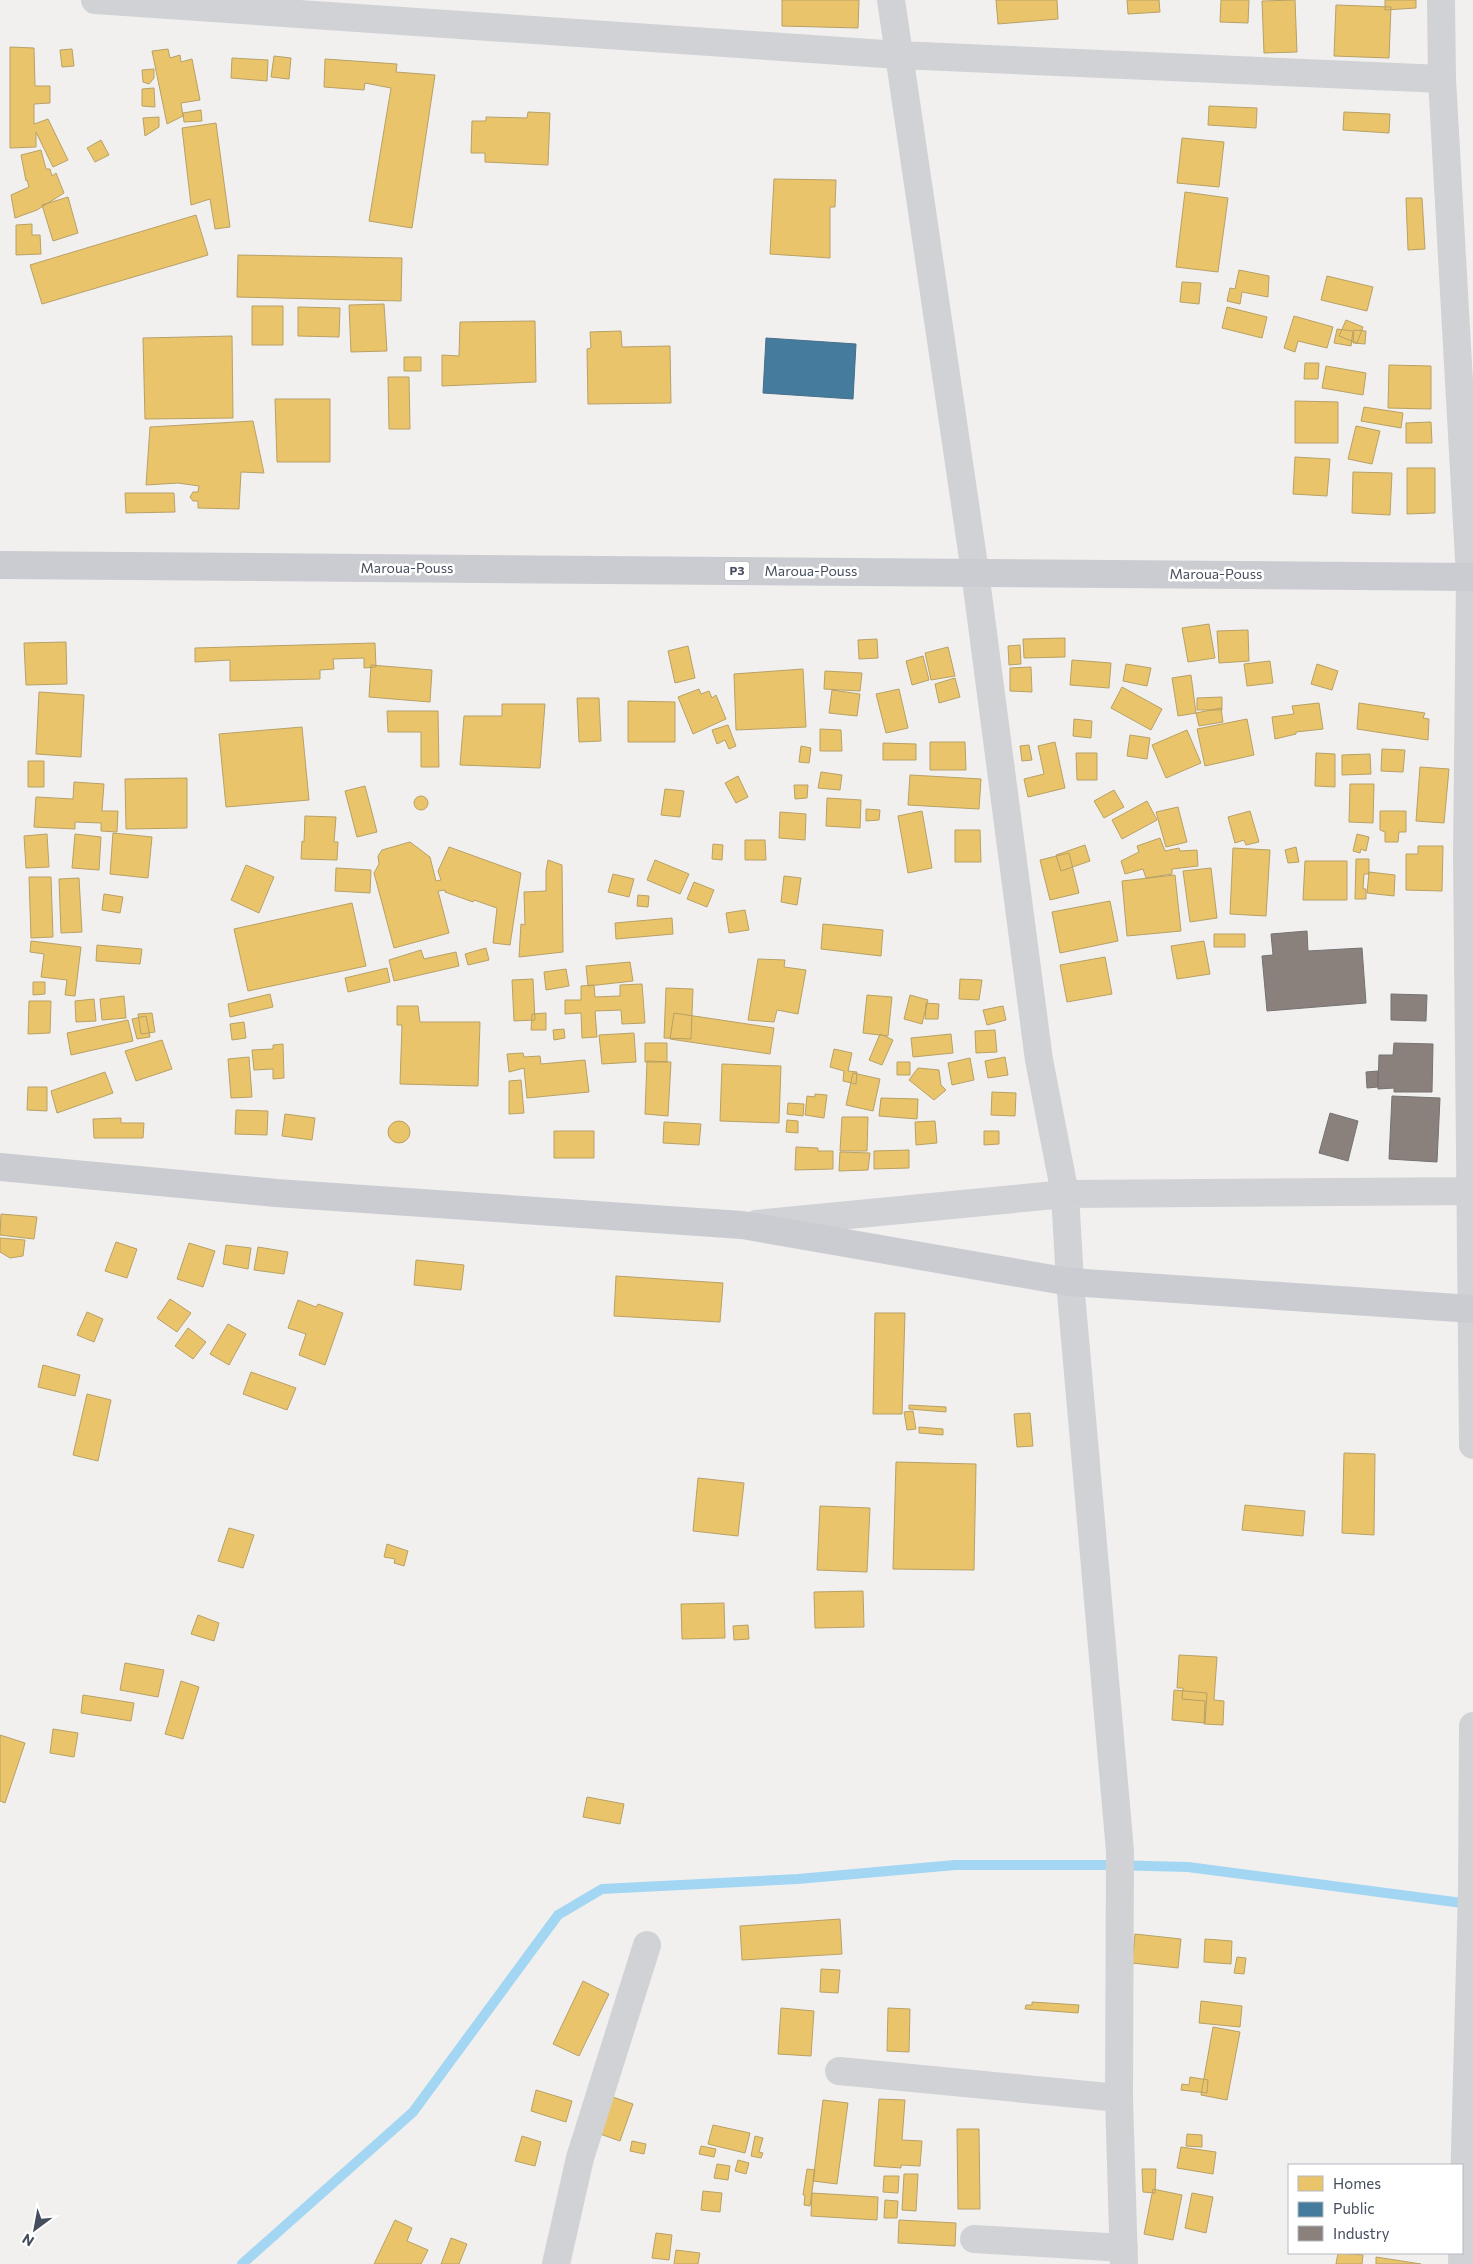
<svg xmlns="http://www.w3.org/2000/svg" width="1473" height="2264" font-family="Commissioner,sans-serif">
  <rect width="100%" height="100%" fill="#f1f0ef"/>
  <path fill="#e9c46a" stroke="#b8a166" d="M782,0H859L858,28L782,26Z
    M996,0H1057L1058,19L998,24Z
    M1127,0H1159L1160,12L1128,14Z
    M1221,0H1249L1248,23L1220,22Z
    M1295,0L1297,52L1264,53L1262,1Z
    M1385,0H1416V8L1385,10Z
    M1336,5L1391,7L1389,58L1334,56Z
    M10,47L34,48L35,86H50V103L34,104V124L48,119L68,160L53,167L36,132V147L10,148Z
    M72,49L74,66L62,67L60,50Z
    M168,49L170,58L180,55L181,62L192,59L200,100L181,103L183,116L167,124L152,51Z
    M274,56L291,58L289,79L271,77Z
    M232,58L268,60L267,81L231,78Z
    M325,59L397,64L396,72L435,75L412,228L369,221L391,88L365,83L364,90L324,87Z
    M154,69V78L149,84L143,82L142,70Z
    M154,88L155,107L142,106V89Z
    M1209,106L1257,108L1256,128L1208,125Z
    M201,110L202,121L184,122L183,113Z
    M528,112L550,113L548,165L485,162V153H471L472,121H486V117L527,118Z
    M1344,112L1390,114L1389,133L1343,130Z
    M159,117V127L145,136L143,118Z
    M216,123L230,227L215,229L210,199L191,205L182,128Z
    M1182,138L1224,142L1219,187L1177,183Z
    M101,140L109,155L95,162L87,148Z
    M41,150L46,169H50L52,176L56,173L64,193L37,210L15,218L11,195L29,187L27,180L26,181L21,155Z
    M774,179L836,180L835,207H830V258L770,254Z
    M1185,192L1228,198L1218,272L1176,267Z
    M68,197L78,233L53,241L42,205Z
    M1406,198H1422L1425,249L1408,250Z
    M196,215L208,255L42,304L30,265Z
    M32,224V235H40L41,254L16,255V225Z
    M238,255L402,258L401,301L237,297Z
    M1239,270L1269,276L1268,297L1242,292L1240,304L1227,301L1230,288L1235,289Z
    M1327,276L1373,287L1367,311L1321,300Z
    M1182,282L1201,283L1199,304L1180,302Z
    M384,304L387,351L351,352L349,305Z
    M252,306H283V345H252Z
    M298,307L340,308L339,337L298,336Z
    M1227,307L1267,317L1262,338L1222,328Z
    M1294,316L1333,327L1327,348L1298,341L1295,352L1284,348Z
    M1346,320L1363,327L1357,343L1339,336Z
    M535,321L536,382L442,386V355L459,356L460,322Z
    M1337,329L1353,331L1351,346L1334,343Z
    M1354,330L1366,331L1365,344L1353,343Z
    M621,331L622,347L670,346L671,403L588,404L587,349L591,348L590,332Z
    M232,336L233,418L145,419L143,338Z
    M404,357H421V371H404Z
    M1305,363H1319L1318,379H1304Z
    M1389,365L1431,366V409L1388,408Z
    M1326,366L1366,373L1363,395L1322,388Z
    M388,377H409L410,429H389Z
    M275,399H330V462H277Z
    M1295,401L1338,402V443H1295Z
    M1364,407L1403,413L1401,428L1361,421Z
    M253,421L264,473L241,472L239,509L198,508V501H193L190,497L193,492H198L199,486L178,483L146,485L150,427Z
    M1431,422L1432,443H1406V423Z
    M1356,426L1380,431L1372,464L1348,459Z
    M1295,457L1330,459L1327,496L1293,494Z
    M1407,468H1435V513L1407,514Z
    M1353,472L1392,473L1390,515L1352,513Z
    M125,493H174L175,512L126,513Z
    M1209,624L1215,658L1188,662L1182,628Z
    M1248,630L1249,661L1219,663L1217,631Z
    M1065,638V657L1024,658L1023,639Z
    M877,639L878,658L859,659L858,640Z
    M66,642L67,684L26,685L24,643Z
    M375,643L376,667L364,668V658L333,659L334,669L320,670V679L230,681V660L195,662V648Z
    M1020,645L1021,664L1009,665L1008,646Z
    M688,646L695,678L675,683L668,651Z
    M948,647L955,676L931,680L925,653Z
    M923,656L929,680L912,685L906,661Z
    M1072,660L1111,663L1109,688L1070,685Z
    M1270,661L1273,683L1247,686L1244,664Z
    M1126,664L1151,668L1147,686L1123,681Z
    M1317,664L1338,671L1332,690L1311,684Z
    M371,665L432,670L430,702L369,697Z
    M1031,667L1032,692L1010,691V668Z
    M803,669L806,727L736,730L734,674Z
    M825,671L862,673L860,691L824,689Z
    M1191,675L1196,713L1178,716L1172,678Z
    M955,678L960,697L939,703L935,684Z
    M1122,687L1162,709L1151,730L1111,708Z
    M699,689L701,694L709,691L712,698L716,695L726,719L693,734L678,697Z
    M899,689L908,728L886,733L876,694Z
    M832,690L860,694L857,716L829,713Z
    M39,692L84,695L81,757L36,754Z
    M1222,697V710H1197V698Z
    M577,698H599L601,741L579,742Z
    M628,701L675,702V742H628Z
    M1319,703L1323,729L1296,732V734L1275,739L1272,717L1294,714L1292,706Z
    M1359,703L1425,713L1423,718L1429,719L1428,740L1357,729Z
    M502,704H545L540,768L460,765L464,716H502Z
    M1221,708L1223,722L1199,726L1196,713Z
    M387,711H438L439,767H421V732H388Z
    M1074,719L1092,721L1091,738L1073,736Z
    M1247,719L1254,755L1205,766L1197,729Z
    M728,725L736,746L729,749L725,740L717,744L712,730Z
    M302,727L309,800L226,807L219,734Z
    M820,729L841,730L842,751H820Z
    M1187,730L1201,763L1166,778L1152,745Z
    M1130,735L1150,738L1147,759L1127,756Z
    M930,742H965L966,770H930Z
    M1055,742L1065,788L1028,797L1024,779L1044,774L1038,746Z
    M883,743L916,744V760H883Z
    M1029,745L1032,760L1022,761L1020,746Z
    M801,746L811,748L809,763L799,762Z
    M1382,749L1405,750L1403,772L1381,771Z
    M1076,753H1097V780H1077Z
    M1316,753L1335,754V787L1315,786Z
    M1370,754L1371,774L1342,775V755Z
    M28,761H44V787H28Z
    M1420,767L1449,769L1444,823L1416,821Z
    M821,772L842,775L840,790L818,788Z
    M910,775L981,779L979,809L908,805Z
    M738,776L748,797L736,803L725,783Z
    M187,778V828L126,829L125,779Z
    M74,782L104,784L102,811H118L117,832L101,831V823L75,822V829L34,827L36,797L73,799Z
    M1350,784H1374L1373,823L1349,822Z
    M794,785H808L807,798L795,799Z
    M365,786L377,832L357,837L345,791Z
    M665,789L684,791L680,817L661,815Z
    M1114,790L1124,807L1104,818L1094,801Z
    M414 803a7 7 0 1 1 14 0a7 7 0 1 1-14 0Z
    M827,798L861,800L860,828L826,826Z
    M1147,801L1157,820L1122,839L1112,820Z
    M1178,807L1187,842L1166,847L1156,812Z
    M866,809L880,810L879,820L866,821Z
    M922,811L932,868L908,873L898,816Z
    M1250,811L1259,842L1246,845L1244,840L1235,843L1228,817Z
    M1380,811H1406V832H1399L1398,842H1385V832L1380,830Z
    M780,812L806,814L805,840L779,838Z
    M305,816L336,817L334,842H338L337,860L301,859L302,841L304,842Z
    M955,830H980L981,862H955Z
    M113,833L152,837L148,878L110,874Z
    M47,834L49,867L26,868L24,836Z
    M75,834L101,837L99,870L72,868Z
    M1357,834L1369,837L1366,851L1361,849L1360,853L1353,851Z
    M1160,838L1165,851L1179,848L1180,851L1197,850L1198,866L1172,869V874L1146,878L1143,869L1125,874L1121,861L1139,852L1137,846Z
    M745,840H765L766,860H745Z
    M410,842L430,857L436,881L441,880L438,871L449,847L521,873L510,945L493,943L497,908L474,900L473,902L445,892V890L438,891L449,933L394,948L374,873L379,864L378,856L382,850Z
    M713,844L723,845L722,860L712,859Z
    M1085,845L1090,861L1061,871L1056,855Z
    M1418,846H1443L1442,891L1406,890V854H1418Z
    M1296,847L1299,862L1288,863L1285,850Z
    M1233,848L1270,850L1266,916L1230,914Z
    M1069,853L1079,893L1050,900L1040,860Z
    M1356,859H1369V874H1364L1363,889H1366V899H1355Z
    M548,860L562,865L563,952L519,957L521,924L525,925L524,892L546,891V871Z
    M655,860L689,874L680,894L647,880Z
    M1305,861H1347V900H1303Z
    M246,865L274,877L259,913L231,900Z
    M336,868L371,870L370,893L335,891Z
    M1211,868L1217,918L1190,922L1183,871Z
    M1369,872L1395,875L1394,896L1367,893Z
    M613,874L634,879L629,897L608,892Z
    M1175,875L1181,931L1127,936L1122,881Z
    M784,876L801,878L797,905L781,902Z
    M29,877H51L53,937L31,938Z
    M79,878L82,932L61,933L59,879Z
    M694,882L714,890L707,907L687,899Z
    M104,894L123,897L120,913L102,910Z
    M638,895L649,896L648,907L637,906Z
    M1110,901L1118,941L1060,953L1052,912Z
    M352,903L366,966L248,991L234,929Z
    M745,910L749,930L729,933L726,913Z
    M672,918L673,934L616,939L615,923Z
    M823,924L883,930L881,956L821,949Z
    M1214,934H1245V947H1214Z
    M31,941L81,947L75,996L65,995L67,980L41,977L44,954L30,952Z
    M1204,941L1210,974L1177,979L1171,946Z
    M97,945L142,949L140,964L96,961Z
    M486,948L489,960L468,965L465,954Z
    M421,950L424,959L456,952L459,966L394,981L389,960Z
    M1105,957L1112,994L1067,1002L1060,965Z
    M758,959L785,960L784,967L806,970L798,1014L777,1010L774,1022L748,1020Z
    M630,962L633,981L588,986L586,966Z
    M387,968L390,982L348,992L345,978Z
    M566,969L569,986L546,990L544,972Z
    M533,979L535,1020L514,1021L512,980Z
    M960,979L982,980L979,1000L959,999Z
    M33,982H45V994L33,995Z
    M642,984L645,1023L622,1024L621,1010L595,1011L597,1037L582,1038L581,1013L565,1014V1000H581V986L594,985L595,997L620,996V985Z
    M666,988L693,989L691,1039L664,1038Z
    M270,994L273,1007L230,1017L228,1004Z
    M867,995L892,997L888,1036L863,1033Z
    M910,995L928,1000L922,1024L904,1019Z
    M124,996L126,1018L102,1020L100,999Z
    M94,999L96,1021L76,1022L75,1001Z
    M29,1001H51L50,1033L28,1034Z
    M926,1003L939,1004L938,1019H925Z
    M397,1006H418L420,1022H480L478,1086L400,1084L402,1025H397Z
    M1003,1006L1006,1020L987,1025L983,1010Z
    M152,1013L155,1032L141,1034L138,1014Z
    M546,1013V1030H531L532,1014Z
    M674,1013L774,1028L770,1054L670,1039Z
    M146,1016L150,1037L137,1039L132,1019Z
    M128,1020L133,1041L71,1055L67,1033Z
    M244,1022L246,1038L232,1040L230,1024Z
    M564,1029L565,1038L554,1040L553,1030Z
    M995,1030L997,1052L976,1053L975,1031Z
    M634,1033L636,1062L602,1064L599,1035Z
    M880,1034L893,1040L882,1065L869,1060Z
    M951,1034L953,1053L913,1057L911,1038Z
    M162,1040L172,1069L136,1081L125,1051Z
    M645,1043H667V1062H645Z
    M283,1044L284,1078L273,1079V1069L254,1070L252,1050L273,1049V1045Z
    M834,1049L852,1053L848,1071L857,1072L856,1084L843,1081L844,1071L830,1067Z
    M523,1053L524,1057L540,1056L541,1064L585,1060L589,1092L527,1098L524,1068L509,1072L507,1054Z
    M249,1057L252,1097L231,1098L228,1059Z
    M1005,1057L1008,1075L988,1078L985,1061Z
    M970,1058L974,1080L952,1085L948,1063Z
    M647,1061L671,1062L668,1116L645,1114Z
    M897,1062H910V1075H897Z
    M722,1064L781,1066L779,1123L720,1121Z
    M918,1068L939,1070L941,1085L946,1090L934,1100L909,1080Z
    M105,1072L113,1093L57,1113L51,1091Z
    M853,1073L880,1079L873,1111L846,1105Z
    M521,1080L524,1113L509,1114V1081Z
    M28,1087H47V1111L27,1110Z
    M992,1092L1016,1093L1015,1116L991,1115Z
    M815,1094L827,1095L824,1118L805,1115L807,1096L815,1097Z
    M881,1098L918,1099L917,1119L879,1116Z
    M788,1103L804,1104L803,1116L787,1114Z
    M236,1110L268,1111L267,1135L235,1134Z
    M285,1114L315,1118L312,1140L282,1136Z
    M842,1117H868L867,1151H840Z
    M121,1118V1123H144L143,1138H94L93,1119Z
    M787,1120L798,1121V1133L786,1132Z
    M935,1121L937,1143L916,1145L915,1122Z
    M388 1132a11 11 0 1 1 22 0a11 11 0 1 1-22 0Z
    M664,1122L701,1124L699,1145L663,1143Z
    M554,1131H594V1158H554Z
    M984,1131H999V1144L984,1145Z
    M796,1147L818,1148V1151H833V1169L795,1170Z
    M909,1150V1168L874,1169V1151Z
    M840,1152L870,1153L868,1170L839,1171Z
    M1,1214L37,1217L34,1239L0,1235Z
    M0,1238L25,1240L23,1256L10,1258L0,1252Z
    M116,1242L137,1249L127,1278L105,1271Z
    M189,1243L215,1251L203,1287L177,1279Z
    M226,1245L251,1248L248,1269L223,1264Z
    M258,1247L288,1252L284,1274L254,1270Z
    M416,1260L464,1265L461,1290L414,1285Z
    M616,1276L723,1283L720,1322L614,1316Z
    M170,1299L191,1313L177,1332L157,1318Z
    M298,1300L316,1307L318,1304L343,1313L325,1365L299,1355L306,1334L288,1328Z
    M87,1312L103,1319L94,1342L77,1335Z
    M875,1313H905L902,1414H873Z
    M228,1324L246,1334L229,1365L210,1354Z
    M188,1328L206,1342L193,1359L175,1346Z
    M43,1365L80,1375L75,1396L38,1387Z
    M251,1372L296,1388L287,1410L243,1394Z
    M87,1394L111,1400L98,1461L73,1455Z
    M909,1405L946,1407V1412L909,1409Z
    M913,1411L916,1429L907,1430L904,1412Z
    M1030,1413L1033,1446L1017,1447L1014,1414Z
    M919,1427L943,1429V1435L919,1433Z
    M1344,1453L1375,1454L1374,1535L1342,1533Z
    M896,1462L976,1464L974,1570L893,1569Z
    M698,1478L744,1483L738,1536L693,1531Z
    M1245,1505L1305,1511L1303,1536L1242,1530Z
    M820,1506L870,1508L867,1572L817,1570Z
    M229,1528L254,1535L243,1568L218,1561Z
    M387,1544L408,1551L404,1566L394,1563L395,1559L384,1557Z
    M863,1591L864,1627L815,1628L814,1592Z
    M724,1603L725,1638L682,1639L681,1604Z
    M198,1615L219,1623L214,1641L191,1634Z
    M748,1625L749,1639L734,1640L733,1626Z
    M1179,1655L1217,1657L1214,1700L1224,1701L1223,1725L1204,1724L1205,1701L1182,1699L1183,1688H1177Z
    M125,1663L164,1670L158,1697L120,1690Z
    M181,1681L199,1687L183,1739L165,1734Z
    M1174,1690L1207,1693L1205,1723L1172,1720Z
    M83,1695L134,1703L131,1721L81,1713Z
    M53,1729L78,1733L74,1757L50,1753Z
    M0,1735L25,1743L5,1803L0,1801Z
    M587,1797L624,1804L620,1824L583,1817Z
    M840,1919L842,1954L742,1960L740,1926Z
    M1135,1934L1181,1939L1178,1968L1132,1963Z
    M1205,1939L1232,1941L1231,1964L1204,1962Z
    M1237,1957L1246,1958L1244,1974L1234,1973Z
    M821,1969L840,1970L838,1993L820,1992Z
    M583,1981L609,1994L579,2056L553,2044Z
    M1201,2001L1242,2006L1240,2027L1199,2023Z
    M1032,2002L1079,2005L1078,2013L1025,2009L1026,2005H1032Z
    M781,2008L814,2011L811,2056L778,2054Z
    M888,2008L910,2009L909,2052L887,2051Z
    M1213,2027L1240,2032L1227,2100L1201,2095Z
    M1190,2077L1208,2080L1207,2093L1181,2090L1182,2084L1189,2085Z
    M536,2090L572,2101L566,2122L531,2111Z
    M610,2096L633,2104L620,2141L597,2133Z
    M879,2099L905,2100L902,2140L922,2141L920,2166L901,2165V2168L874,2166Z
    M823,2100L848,2103L837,2184L813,2181Z
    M713,2125L750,2133L745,2153L708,2144Z
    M957,2129H979L980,2209H958Z
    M1187,2134L1202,2135V2147L1186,2146Z
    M522,2136L541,2142L535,2166L515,2161Z
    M755,2136L763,2138L759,2152L763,2153L761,2158L751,2156Z
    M632,2141L646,2144L644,2154L630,2151Z
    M701,2146L716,2149L714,2157L699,2154Z
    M1181,2147L1216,2152L1213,2174L1177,2168Z
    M738,2160L749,2163L746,2174L735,2171Z
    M717,2164L730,2166L728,2180L714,2178Z
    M807,2169L815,2170L810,2206L804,2205L805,2195H803Z
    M1142,2169H1156L1155,2193L1143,2192Z
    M904,2174H918L916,2211L902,2210Z
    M884,2176H899L898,2193L883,2192Z
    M1153,2189L1182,2195L1173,2240L1144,2234Z
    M703,2191L722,2193L720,2212L701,2210Z
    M812,2193L878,2197L877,2220L811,2216Z
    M1192,2193L1213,2197L1206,2233L1185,2228Z
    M885,2200L898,2201L897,2218H884Z
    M395,2220L412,2228L407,2241L428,2250L421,2264H374Z
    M899,2220L956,2223L955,2246L898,2243Z
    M656,2233L672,2235L669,2260L652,2258Z
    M451,2238L467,2244L459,2264H441Z
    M676,2250L700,2253L698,2264H674Z
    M1338,2253L1363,2255L1362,2264H1336Z
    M1376,2257L1421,2264H1376Z"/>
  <path fill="#457b9d" stroke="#456e8a" d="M766,338L856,344L853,399L763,393Z"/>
  <path fill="#8a817c" stroke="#757273" d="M1307,931L1308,951L1362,948L1366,1003L1267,1011L1262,956L1273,955L1271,934Z
    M1391,994L1427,995L1426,1021L1391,1020Z
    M1394,1043L1433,1044L1432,1092H1394V1088L1378,1089L1379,1055H1393Z
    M1378,1071V1087L1367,1088L1366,1072Z
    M1392,1096L1440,1098L1437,1162L1389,1159Z
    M1330,1113L1358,1121L1348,1161L1319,1153Z"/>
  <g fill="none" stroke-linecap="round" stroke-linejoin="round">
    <path stroke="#a3d6f2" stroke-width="10" d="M242,2264L413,2112L558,1915L602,1889L798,1879L955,1865H1110L1188,1867L1470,1904"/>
    <path stroke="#d1d2d6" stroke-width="28" d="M95,0L899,55L1442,79
      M891,0L975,572L1039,1060L1065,1194L1070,1282L1120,1851L1119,2098L1124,2264
      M1441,0L1442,79L1470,577L1467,856L1473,1445
      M756,1224L1065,1194L1473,1191
      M839,2071L1119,2098
      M974,2239L1124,2248
      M556,2264L580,2158L647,1945
      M1462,2264L1472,1890L1473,1726"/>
    <path stroke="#caccd1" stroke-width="28" d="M0,565L1473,577
      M0,1167L276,1193L742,1225L1070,1282L1473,1309"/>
  </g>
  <g text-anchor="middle" stroke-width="5" stroke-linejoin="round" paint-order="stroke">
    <rect fill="#fff" stroke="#7d838e" stroke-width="1" x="724.5" y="561.5" width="25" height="19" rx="4"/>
    <g font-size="12" font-weight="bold" fill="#454e5e">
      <text x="737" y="575">P3</text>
    </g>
    <g font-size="14" fill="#454e5e" stroke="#fff">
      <text x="407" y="573">Maroua-Pouss</text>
      <text x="811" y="576">Maroua-Pouss</text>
      <text x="1216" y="579">Maroua-Pouss</text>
    </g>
  </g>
  <rect x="1288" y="2164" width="175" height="90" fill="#ffffff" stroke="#b5b8bf"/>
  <rect x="1298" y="2176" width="25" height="15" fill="#e9c46a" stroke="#b5b8bf"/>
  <text x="1333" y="2189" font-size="15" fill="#454e5e">Homes</text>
  <rect x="1298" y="2202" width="25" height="15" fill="#457b9d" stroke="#b5b8bf"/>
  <text x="1333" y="2214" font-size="15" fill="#454e5e">Public</text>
  <rect x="1298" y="2226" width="25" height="15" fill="#8a817c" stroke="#b5b8bf"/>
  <text x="1333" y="2239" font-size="15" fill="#454e5e">Industry</text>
  <g transform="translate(35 2229) rotate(212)" stroke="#ffffff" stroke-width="4" paint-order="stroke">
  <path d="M0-4L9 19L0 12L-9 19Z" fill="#454e5e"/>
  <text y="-8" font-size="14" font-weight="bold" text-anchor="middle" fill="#454e5e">N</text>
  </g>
</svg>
